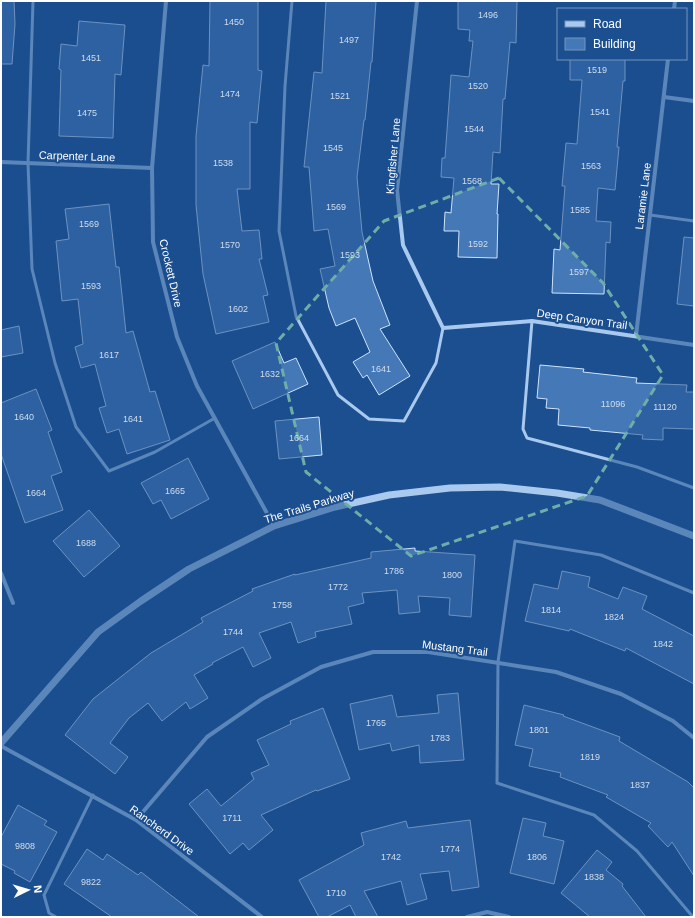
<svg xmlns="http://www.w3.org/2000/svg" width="695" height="918" font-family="Helvetica,sans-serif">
  <rect width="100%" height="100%" fill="#1b4f8f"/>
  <path fill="#4478b7" stroke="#cfe3fa" d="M1,1H14L15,24L12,64H1Z
    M210,1H258V70L262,71L257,123L250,122V189H237L242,231L259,230L262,259H259L268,295L263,296L269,322L216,334L203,274L196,205V136L203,65L209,66Z
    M326,1H376L372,62H371L365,120H364L357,177L362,232L373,281L390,325L380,329L410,376L379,395L367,375L363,378L353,362L370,352L355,318L336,326L329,308L320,269L335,266L328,229L314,231L309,167H304L314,72L322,73Z
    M458,1H517L516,43L510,42L505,99H503L500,153L493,152L491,184H499L497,214H498L497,258L458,257L459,231H444L445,212L451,213L454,178L441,177L442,158H445L451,75L469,77L473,41H469L470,30L458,29Z
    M79,21L125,25L121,75L115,74L113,138L59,136L61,70L59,69L61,44L77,46Z
    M570,59H625V81H623L617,147H619L615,190L598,188L596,221L611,222L610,243L606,242L604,294L552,293L554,249L560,250L565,186H562L566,143L577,144L582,80H570Z
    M109,204L116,267H119L126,333L133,331L150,392L155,391L170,440L127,454L119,429L107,433L99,408L106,406L95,364L81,368L75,347L83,344L78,299L62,301L56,241L69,239L65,209Z
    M684,237L694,238V306L677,304Z
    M19,326L23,353L1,357V330Z
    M275,342L284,363L296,358L308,384L253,409L232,361Z
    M540,365L584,369L583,372L637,378L636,383L687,385L686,392H694V429L663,428V440L642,439L643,435L590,430V428L558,425L559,409L546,408L547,399L537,398Z
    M36,389L52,430L48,432L62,472L51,476L63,510L25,523L1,454V403Z
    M319,417L322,455L279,459L275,421Z
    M188,458L209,499L171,519L161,500L153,504L141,483Z
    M89,510L120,546L84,577L53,541Z
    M415,548V551L475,555L471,617L449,615L450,598L418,596L420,612L399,614L397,590L362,593L364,603L348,607L352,624L315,632L316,637L298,643L291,622L259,633L271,658L253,667L243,647L212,663L213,664L194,675L208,698L190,709L186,702L162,721L148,703L129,718L110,743L128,757L115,774L65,735L93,699L151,653L203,622L201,618L253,591L252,589L295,574V575L371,558V552Z
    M562,571L590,577L588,587L618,599L623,587L647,596L642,609L694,636V684L626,648L625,651L570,629L569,631L525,621L534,584L558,589Z
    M458,693L464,760L420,763L419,745L392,751L390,743L359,750L350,704L392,695L397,717L439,713L437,695Z
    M524,705L564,715L563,716L620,737L619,741L688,782L694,788V876L672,842L668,847L648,826L651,823L606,797L608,795L560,777L561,773L529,766L533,749L515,745Z
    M323,708L350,779L317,791L316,790L261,815L273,830L249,850L243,843L230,854L189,804L207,789L221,806L254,779L251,773L269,765L257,740L291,724L290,721Z
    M18,805L47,821L44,825L57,832L30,882L14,873L15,871L1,864V837Z
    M523,818L546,823L543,836L564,841L554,884L510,873Z
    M470,820L479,887L452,891L449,871L420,874L427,899L407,905L401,881L364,891L378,917H356L350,905L327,917H319L299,880L364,845L361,833L406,821L408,828Z
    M87,849L103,860L107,854L138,875L141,872L199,917H112L64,884Z
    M597,850L612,862L606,870L623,884L622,886L646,917H590L561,893Z"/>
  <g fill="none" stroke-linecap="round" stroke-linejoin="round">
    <path stroke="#a9c9ee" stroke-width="3" d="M33,1L28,163L32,269L55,363L76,427L109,471L155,452L215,418
      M292,1L285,86L279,231L296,316L338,395L369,419L404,421L436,363L443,328
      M650,215L694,221
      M532,321L523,429L527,438L637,467L694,488
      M56,917L49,913L44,895L93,795
      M693,917L637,851L594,815L497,783L498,662L515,541L601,555L694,593"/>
    <path stroke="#a9c9ee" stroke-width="4" d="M166,1L152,168L153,242L177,337L197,386L274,526
      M417,1L397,190L403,245L443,328L532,321L694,345
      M674,9L675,1
      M664,97L694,101
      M1,162L152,168
      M636,336L668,59
      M1,573L13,603
      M1,746L136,820L262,917
      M136,820L207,737L262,699L321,667L373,652H428L556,672L621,694L673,721L694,738
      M467,917L487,912L509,917"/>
    <path stroke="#a9c9ee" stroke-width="7" d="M1,743L98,632L141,601L189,569L274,526L335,507L389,495L450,488L500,487L557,493L600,500L694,536"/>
  </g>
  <path d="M0 0H695V918H0ZM499,178L603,283L663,375L587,496L411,556L306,472L276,343L384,221Z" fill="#1b4f8f" fill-opacity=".55" fill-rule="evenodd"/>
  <path fill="none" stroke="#6fada8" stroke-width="3" stroke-dasharray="8 5" stroke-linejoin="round" d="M499,178L603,283L663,375L587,496L411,556L306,472L276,343L384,221Z"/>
  <g text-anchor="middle" stroke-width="4" stroke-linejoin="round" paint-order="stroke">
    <g font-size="9" fill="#d0dded">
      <text x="488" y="18">1496</text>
      <text x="234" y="25">1450</text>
      <text x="349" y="43">1497</text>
      <text x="91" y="61">1451</text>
      <text x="597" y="73">1519</text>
      <text x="478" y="89">1520</text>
      <text x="230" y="97">1474</text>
      <text x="340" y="99">1521</text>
      <text x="600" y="115">1541</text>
      <text x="87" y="116">1475</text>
      <text x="474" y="132">1544</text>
      <text x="333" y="151">1545</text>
      <text x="223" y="166">1538</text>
      <text x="591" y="169">1563</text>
      <text x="472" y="184">1568</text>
      <text x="336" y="210">1569</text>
      <text x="580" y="213">1585</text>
      <text x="89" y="227">1569</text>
      <text x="478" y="247">1592</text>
      <text x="230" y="248">1570</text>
      <text x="350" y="258">1593</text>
      <text x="579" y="275">1597</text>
      <text x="91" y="289">1593</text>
      <text x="238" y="312">1602</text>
      <text x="109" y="358">1617</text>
      <text x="381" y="372">1641</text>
      <text x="270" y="377">1632</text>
      <text x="613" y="407">11096</text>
      <text x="665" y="410">11120</text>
      <text x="24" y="420">1640</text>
      <text x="133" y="422">1641</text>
      <text x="299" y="441">1664</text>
      <text x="175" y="494">1665</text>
      <text x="36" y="496">1664</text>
      <text x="86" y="546">1688</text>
      <text x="394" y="574">1786</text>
      <text x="452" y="578">1800</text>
      <text x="338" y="590">1772</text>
      <text x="282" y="608">1758</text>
      <text x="551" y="613">1814</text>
      <text x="614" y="620">1824</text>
      <text x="233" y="635">1744</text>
      <text x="663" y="647">1842</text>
      <text x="376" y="726">1765</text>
      <text x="539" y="733">1801</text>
      <text x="440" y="741">1783</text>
      <text x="590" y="760">1819</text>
      <text x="640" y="788">1837</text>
      <text x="232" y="821">1711</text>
      <text x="25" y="849">9808</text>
      <text x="450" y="852">1774</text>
      <text x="391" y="860">1742</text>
      <text x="537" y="860">1806</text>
      <text x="594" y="880">1838</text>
      <text x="91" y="885">9822</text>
      <text x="336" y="896">1710</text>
    </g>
    <g font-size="11" fill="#fff" stroke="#1b4f8f">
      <text transform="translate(77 156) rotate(2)" y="4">Carpenter Lane</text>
      <text transform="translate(393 156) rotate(-85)" y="4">Kingfisher Lane</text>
      <text transform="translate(643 196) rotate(-83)" y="4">Laramie Lane</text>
      <text transform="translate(171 273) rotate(77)" y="4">Crockett Drive</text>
      <text transform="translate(582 319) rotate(8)" y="4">Deep Canyon Trail</text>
      <text transform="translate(309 506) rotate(-17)" y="4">The Trails Parkway</text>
      <text transform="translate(455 648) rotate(7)" y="4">Mustang Trail</text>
      <text transform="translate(162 830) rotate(36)" y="4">Rancherd Drive</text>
    </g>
  </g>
  <rect width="695" height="918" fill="none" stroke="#ffffff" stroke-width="4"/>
  <rect x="557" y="8" width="130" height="52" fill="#1b4f8f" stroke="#7695bc"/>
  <rect x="565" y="21" width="20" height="6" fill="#a9c9ee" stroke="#7695bc"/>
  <text x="593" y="28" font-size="12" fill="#ffffff">Road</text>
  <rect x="565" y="38" width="20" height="12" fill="#4478b7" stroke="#7695bc"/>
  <text x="593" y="48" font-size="12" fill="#ffffff">Building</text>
  <g transform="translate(28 890) rotate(85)" stroke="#1b4f8f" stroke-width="3" paint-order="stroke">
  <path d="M0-3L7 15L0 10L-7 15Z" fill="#ffffff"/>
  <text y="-6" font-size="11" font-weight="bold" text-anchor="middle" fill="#ffffff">N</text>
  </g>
</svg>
